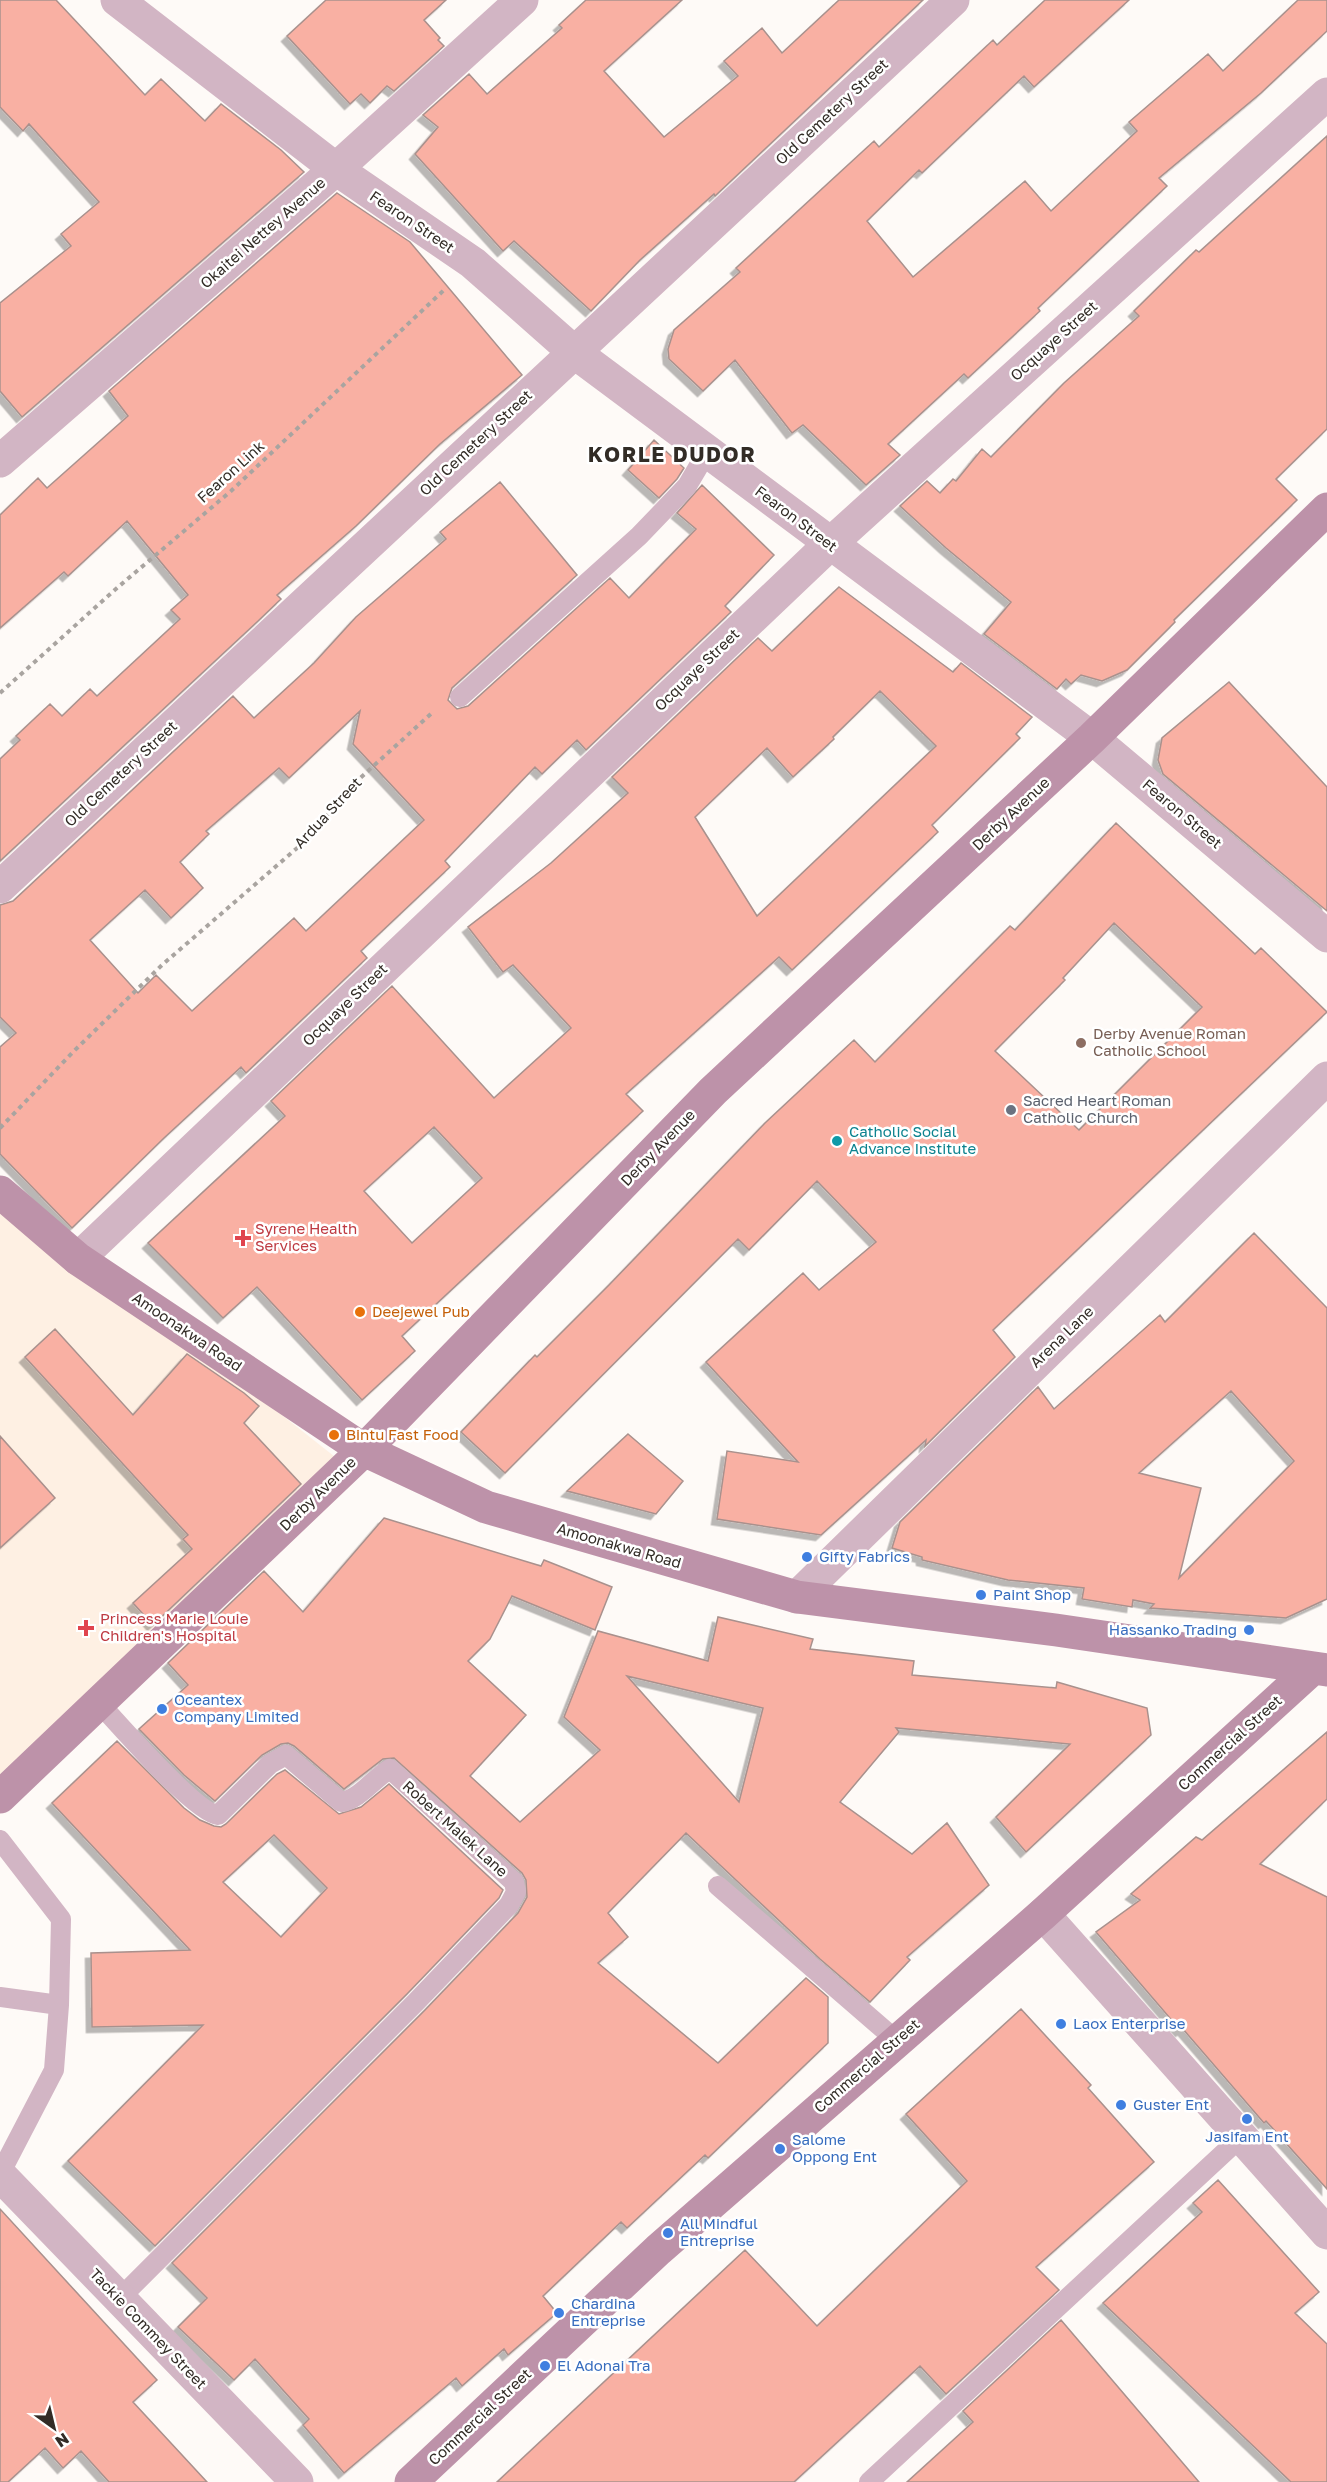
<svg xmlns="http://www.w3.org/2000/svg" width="1327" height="2482" font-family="'Golos Text',sans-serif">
  <defs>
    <filter id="shadow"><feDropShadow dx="-5.5" dy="5.5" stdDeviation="0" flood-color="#0004"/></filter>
  </defs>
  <rect width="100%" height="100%" fill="#fefaf7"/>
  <path fill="#fef0e3" d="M0,1193L344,1464L0,1793Z"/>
  <path fill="#f9b0a3" stroke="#a9918d" stroke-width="1.5" fill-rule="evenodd" filter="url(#shadow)" d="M0,0H56L145,95L161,79L205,121L221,104L281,150L304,172L22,417L0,391V303L71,246L61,234L99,202L29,124L23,131L0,107Z
    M326,0H446L424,20L440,38L438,40L444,46L394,91L387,86L370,103L361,94L350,104L287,36Z
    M586,0H682L604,71L664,137L738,76L724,61L762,28L782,53L839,0H923L715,196L714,194L640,260L591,311L514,241L503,251L415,154L438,127L423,115L469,74L487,94L562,28L559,25Z
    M1045,0H1129L1034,87L1024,76L922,173L919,170L867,221L913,277L1025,181L1051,211L1137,131L1129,122L1208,54L1223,71L1298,0H1327V31L1261,93L1159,178L1167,186L1038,308L1040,311L968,378L964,374L888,444L900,455L866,485L803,425L792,433L735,360L703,391L669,359L668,349L674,330L740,272L736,268L874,141L879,147L993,40L997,45Z
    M1327,136V429L1276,479L1297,500L1174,620L1175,622L1127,670L1102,681L1081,675L1071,684L1066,679L1057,689L984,634L1011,602L946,548L900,506L927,481L940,493L953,479L956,481L982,449L991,457L1064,383L1139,316L1134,311L1196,250L1199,252Z
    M337,193L410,242L522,375L440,444L356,526L277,595L281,599L257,622L0,861V759L20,740L16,736L50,704L62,716L90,689L97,696L180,619L171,610L188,595L127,521L68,576L64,572L0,628V515L38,478L47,488L128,416L109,391Z
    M654,440L684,468L677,479L659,498L628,470Z
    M500,482L577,575L452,688L448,700L457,709L468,706L610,578L629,598L696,529L677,513L702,485L774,555L725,606L731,612L586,750L577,740L542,774L535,767L445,861L450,867L361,951L367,958L246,1073L241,1067L164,1138L72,1228L0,1154V1047L16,1033L0,1017V905L13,901L233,696L254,718L314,663L356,617L446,539L440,532ZM360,711L353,744L424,820L306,931L294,918L192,1011L156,975L138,993L90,940L145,890L171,918L203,888L180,862L209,834L206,831L279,768L289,778Z
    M839,587L953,672L961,663L1032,717L1016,734L1020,738L932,825L938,832L792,970L779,957L626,1094L643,1111L402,1336L415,1351L362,1400L257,1287L223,1318L148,1243L285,1116L271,1101L392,986L494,1098L571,1028L513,965L503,972L468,927L551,863L628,793L612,777L758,638L772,651ZM880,691L936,746L757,916L695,817L767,748L793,777L834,739L833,737ZM434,1127L482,1178L412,1243L364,1191Z
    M1229,682L1327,787V911L1163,774L1158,760L1162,738Z
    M1116,823L1255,954L1261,948L1327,1012L993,1330L1015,1357L925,1446L926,1440L821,1535L717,1519L727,1451L798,1462L706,1362L803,1273L819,1290L876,1242L817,1181L749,1250L738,1239L505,1473L461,1432L535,1355L537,1357L609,1285L765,1123L854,1040L875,1062L1010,926L1015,930ZM1114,923L1202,1007L1079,1130L995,1051L1065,980L1063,978Z
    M1254,1233L1327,1308V1599L1286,1618L1150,1608L1154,1604L1133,1600L1132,1607L1082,1599L1084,1588L1008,1580L922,1560V1557L892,1548L900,1522L1038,1387L1054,1409L1160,1315L1165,1322ZM1231,1391L1294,1461L1179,1578L1201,1488L1139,1473Z
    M55,1329L133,1415L187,1354L244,1393L259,1406L244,1423L301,1484L153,1625L133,1603L192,1549L183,1539L188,1535L25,1357Z
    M628,1434L683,1481L656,1514L567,1491Z
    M0,1436L55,1498L0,1548Z
    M384,1518L541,1566L544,1560L612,1587L595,1630L512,1596L490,1639L468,1661L526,1715L470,1776L520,1822L600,1750L564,1717L598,1631L708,1661L718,1617L813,1639L810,1649L914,1661L912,1675L1056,1688L1057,1682L1147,1708L1151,1735L1026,1852L996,1817L1070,1744L896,1728L899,1732L840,1802L912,1854L947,1823L989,1885L907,1957L910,1960L870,2002L820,1959L686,1833L608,1913L628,1937L598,1963L718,2063L806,1978L828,1997V2043L708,2158L705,2155L627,2228L621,2222L543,2296L557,2313L508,2355L504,2349L462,2386L456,2378L344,2473L303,2425L309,2419L255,2359L234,2380L178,2327L207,2298L172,2263L425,2010L518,1913L527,1897L526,1880L522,1873L394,1758L383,1759L344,1789L294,1746L288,1743L281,1744L262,1755L215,1801L184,1775L139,1729L188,1685L168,1663L264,1571L303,1612ZM627,1676L763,1708L739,1802Z
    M1327,1732V1799L1260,1864L1327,1897V2189L1266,2121L1264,2123L1183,2029L1181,2031L1096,1932L1140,1900L1131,1894L1196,1837L1202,1840Z
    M117,1741L184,1808L200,1820L214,1826L221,1827L226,1824L277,1774L285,1770L339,1814L361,1807L389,1784L503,1890L499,1898L407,1994L155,2246L68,2161L203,2025L92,2027L91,1953L190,1950L52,1803ZM274,1835L327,1888L281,1937L223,1882Z
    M1021,2009L1091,2085L1088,2088L1154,2162L1036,2267L1059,2290L946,2394L920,2366L794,2482H497L745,2250L817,2326L967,2181L906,2114Z
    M1218,2180L1319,2292L1295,2313L1327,2344V2482H1291L1103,2303L1202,2212L1193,2203Z
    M0,2209L157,2380L133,2402L207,2482H109L81,2451L63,2468L45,2448L8,2482H0Z
    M1061,2320L1199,2482H907L973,2422L963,2411Z"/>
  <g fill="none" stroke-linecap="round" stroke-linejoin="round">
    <path stroke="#a9a4a0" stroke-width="4" stroke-dasharray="4.5 4.5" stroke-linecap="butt" d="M0,693L117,588L231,491L444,290
      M0,1128L73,1052L162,965L311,836L347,790L433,712"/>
    <path stroke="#d2b5c4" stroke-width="20" d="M460,697L639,536L687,486L707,452
      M99,1703C118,1723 195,1813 218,1815L270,1764L286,1755L341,1802C359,1800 374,1778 390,1769L514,1882L516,1892L509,1905L416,2002L119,2299
      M0,1840L61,1919L59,2005L54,2070L0,2174
      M718,1886L896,2040
      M0,1997L59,2005
      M869,2482L1240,2138"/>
    <path stroke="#d2b5c4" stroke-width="33" d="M117,0L336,169L473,263L574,352L1092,738L1327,936
      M0,461L336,169L522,0
      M0,887L953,0
      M78,1259L830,544L1327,94
      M797,1597L1327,1078
      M1043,1914L1327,2233
      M0,2175L297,2482"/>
    <path stroke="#bd92a9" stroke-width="33" d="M0,1192L78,1259L364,1450L486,1507L797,1597L1056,1630L1327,1670
      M0,1797L364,1450L713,1091L1092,738L1327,509
      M411,2482L658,2250L1043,1914L1313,1668"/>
  </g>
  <circle fill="#8d6e63" stroke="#fff" stroke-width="2" cx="1081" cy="1043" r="6"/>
  <circle fill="#6b7280" stroke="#fff" stroke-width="2" cx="1011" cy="1110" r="6"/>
  <circle fill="#0f9aa8" stroke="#fff" stroke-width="2" cx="837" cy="1141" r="6"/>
  <g fill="#e0444e" stroke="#fff" stroke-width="2">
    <path d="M240 1229h6v6h6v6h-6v6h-6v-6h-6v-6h6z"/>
    <path d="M83 1619h6v6h6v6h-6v6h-6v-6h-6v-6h6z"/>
  </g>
  <g fill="#e8710a" stroke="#fff" stroke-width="2">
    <circle cx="360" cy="1312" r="6"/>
    <circle cx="334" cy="1435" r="6"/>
  </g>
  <g fill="#3f7fe0" stroke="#fff" stroke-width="2">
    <circle cx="807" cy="1557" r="6"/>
    <circle cx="981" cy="1595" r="6"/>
    <circle cx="1249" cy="1630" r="6"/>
    <circle cx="162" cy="1709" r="6"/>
    <circle cx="1061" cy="2024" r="6"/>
    <circle cx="1121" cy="2105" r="6"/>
    <circle cx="1247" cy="2119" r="6"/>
    <circle cx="780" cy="2149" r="6"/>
    <circle cx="668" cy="2233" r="6"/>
    <circle cx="559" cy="2313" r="6"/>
    <circle cx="545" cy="2366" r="6"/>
  </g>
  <g text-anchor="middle" stroke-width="5" stroke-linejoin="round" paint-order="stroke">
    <g font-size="15" fill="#322c26" stroke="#fff">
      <text transform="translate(832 112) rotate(-43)" y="5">Old Cemetery Street</text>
      <text transform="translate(412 222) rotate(34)" y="5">Fearon Street</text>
      <text transform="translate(263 233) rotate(-41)" y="5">Okaitei Nettey Avenue</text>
      <text transform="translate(1054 341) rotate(-42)" y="5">Ocquaye Street</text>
      <text transform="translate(476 443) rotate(-43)" y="5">Old Cemetery Street</text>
      <text transform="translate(231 472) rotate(-42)" y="5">Fearon Link</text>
      <text transform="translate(796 519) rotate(37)" y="5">Fearon Street</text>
      <text transform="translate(697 670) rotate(-44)" y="5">Ocquaye Street</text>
      <text transform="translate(121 774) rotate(-43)" y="5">Old Cemetery Street</text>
      <text transform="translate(328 813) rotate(-47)" y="5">Ardua Street</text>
      <text transform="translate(1011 814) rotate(-43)" y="5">Derby Avenue</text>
      <text transform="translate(1182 814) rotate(40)" y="5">Fearon Street</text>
      <text transform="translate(345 1005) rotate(-44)" y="5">Ocquaye Street</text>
      <text transform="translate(658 1148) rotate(-46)" y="5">Derby Avenue</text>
      <text transform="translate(187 1332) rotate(34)" y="5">Amoonakwa Road</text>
      <text transform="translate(1062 1337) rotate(-44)" y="5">Arena Lane</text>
      <text transform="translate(318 1494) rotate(-44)" y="5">Derby Avenue</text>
      <text transform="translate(619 1546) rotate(16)" y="5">Amoonakwa Road</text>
      <text transform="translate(1230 1743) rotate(-42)" y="5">Commercial Street</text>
      <text transform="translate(455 1829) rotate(42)" y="5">Robert Malek Lane</text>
      <text transform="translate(867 2066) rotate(-41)" y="5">Commercial Street</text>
      <text transform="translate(148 2329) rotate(46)" y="5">Tackie Commey Street</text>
      <text transform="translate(480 2417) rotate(-43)" y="5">Commercial Street</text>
    </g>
    <g font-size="15" fill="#785e54" stroke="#fff" text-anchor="start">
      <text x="1093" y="1039">Derby Avenue Roman<tspan x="1093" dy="17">Catholic School</tspan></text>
    </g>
    <g font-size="15" fill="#5b616d" stroke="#fff" text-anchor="start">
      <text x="1023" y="1106">Sacred Heart Roman<tspan x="1023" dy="17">Catholic Church</tspan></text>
    </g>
    <g font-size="15" fill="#0d838f" stroke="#fff" text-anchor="start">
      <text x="849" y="1137">Catholic Social<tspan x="849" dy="17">Advance Institute</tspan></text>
    </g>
    <g font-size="15" fill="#be3a42" stroke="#fff" text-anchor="start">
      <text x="255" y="1234">Syrene Health<tspan x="255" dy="17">Services</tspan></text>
      <text x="100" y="1624">Princess Marie Louie<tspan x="100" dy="17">Children's Hospital</tspan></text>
    </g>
    <g font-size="15" fill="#c56008" stroke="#fff" text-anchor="start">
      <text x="372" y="1317">Deejewel Pub</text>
      <text x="346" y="1440">Bintu Fast Food</text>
    </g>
    <g font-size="15" fill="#366cbe" stroke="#fff" text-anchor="start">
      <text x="819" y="1562">Gifty Fabrics</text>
      <text x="993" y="1600">Paint Shop</text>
      <text x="1237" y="1635" text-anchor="end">Hassanko Trading</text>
      <text x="174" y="1705">Oceantex<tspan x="174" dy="17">Company Limited</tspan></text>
      <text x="1073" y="2029">Laox Enterprise</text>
      <text x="1133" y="2110">Guster Ent</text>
      <text x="1247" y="2142" text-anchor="middle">Jasifam Ent</text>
      <text x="792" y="2145">Salome<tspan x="792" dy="17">Oppong Ent</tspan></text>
      <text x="680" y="2229">All Mindful<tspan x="680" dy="17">Entreprise</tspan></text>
      <text x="571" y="2309">Chardina<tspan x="571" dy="17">Entreprise</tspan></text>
      <text x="557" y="2371">El Adonai Tra</text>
    </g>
    <g font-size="21" font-weight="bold" letter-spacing="1.5" fill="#322c26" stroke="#fff">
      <text x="672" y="462">KORLE DUDOR</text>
    </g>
  </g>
  <g transform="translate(54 2428) rotate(146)" stroke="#ffffff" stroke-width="4.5" paint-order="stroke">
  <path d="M0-4.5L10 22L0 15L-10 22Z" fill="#322c26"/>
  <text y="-9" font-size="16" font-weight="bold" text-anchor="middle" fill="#322c26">N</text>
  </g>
</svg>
